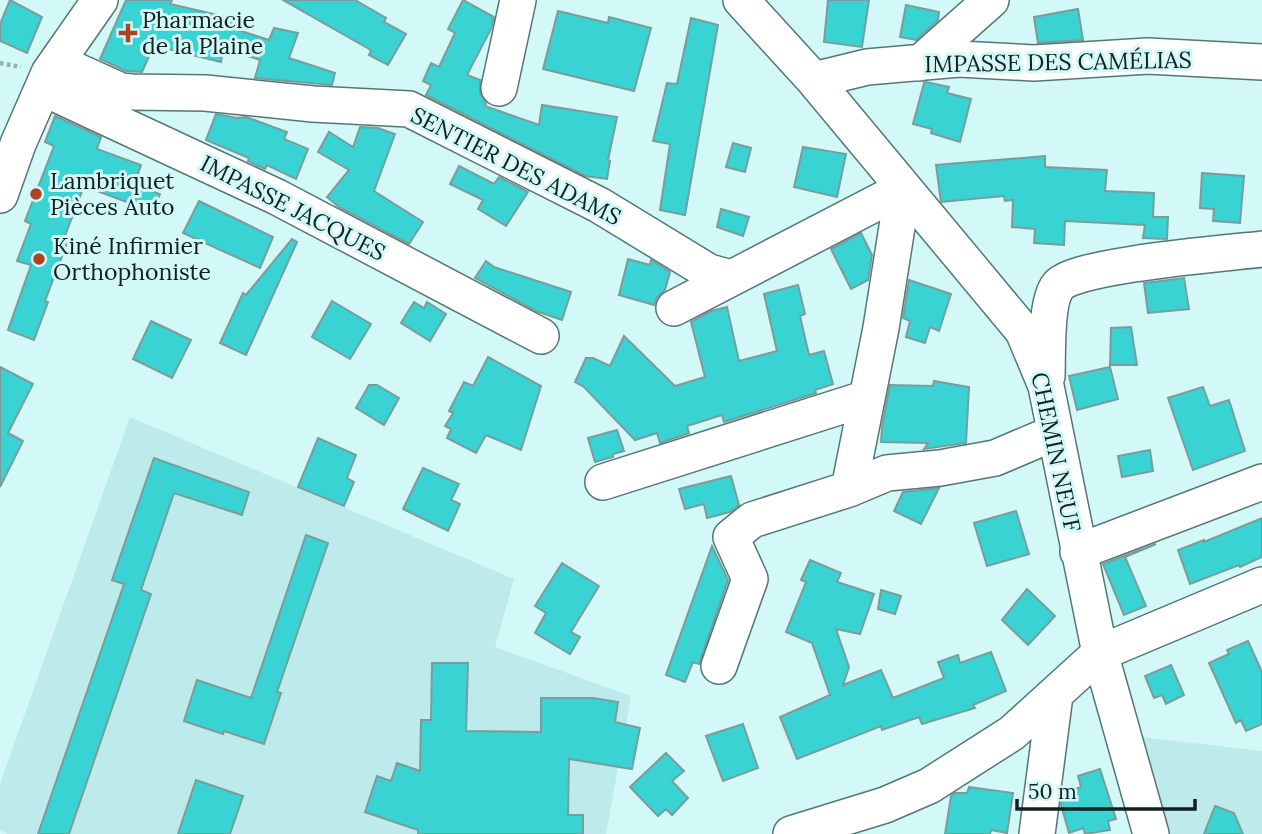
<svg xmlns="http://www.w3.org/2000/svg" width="1262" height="834" font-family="Lora,serif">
  <rect width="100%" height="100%" fill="#d2f8f8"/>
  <path fill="#bdebeb" d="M130,417L514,579L495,647L631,696L606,834H8L0,830V784Z
    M1123,735L1262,751V834H1151Z"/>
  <path fill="#3ad3d4" stroke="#7a9d9c" stroke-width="2" d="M10,0L42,17L27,53L0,41V24Z
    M126,0H172L170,4L235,19L232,28L269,40L274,28L298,33L289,58L335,73L332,85L255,78L260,60L223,48L221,62L159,47L155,56L150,54L142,72L126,71L100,59Z
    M283,0H355L386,18L384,22L406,34L388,65L369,55L371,51L369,49Z
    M463,0L494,17L491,29L467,75L480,80V93L486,103L485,106L539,125L542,105L617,117L608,160L610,161L607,179L585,176L426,95L431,85L423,81L431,63L439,67L455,33L448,29Z
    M828,0H869L862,47L824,42Z
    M906,5L939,12L938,20L916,40L900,37Z
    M1078,9L1083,40L1038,43L1034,17Z
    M558,11L608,23L609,17L651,28L634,91L543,69Z
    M691,18L718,25L685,215L660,210L670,144L653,141L667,83L677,84Z
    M926,82L949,87L947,93L971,99L960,142L931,133L932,129L913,124L924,83Z
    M216,114L237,118L246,117L287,132L284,139L308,149L296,179L267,165L265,169L248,161L249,158L206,140Z
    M55,116L101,137L97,149L141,165L134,185L160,194L153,212L84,186L65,236L69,238L45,301L48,302L34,340L8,330L31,265L17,261L31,224L25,221L54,146L45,142Z
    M360,127L378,128L395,134L374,191L423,222L409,244L339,207L327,197L349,170L318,152L329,132L353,147Z
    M733,143L751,148L745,172L726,167Z
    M803,147L846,154L837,197L794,187Z
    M1045,156V167L1107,170L1105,191L1154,193L1153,217H1168L1167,239L1143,238L1145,225L1065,221L1064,245L1034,243L1035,229L1012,227L1013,200L1005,201L1004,196L941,202L936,165Z
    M459,166L494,184L499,177L528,192L506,226L478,209L483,200L450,184Z
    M1202,173L1244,176L1240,223L1213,221L1214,209L1200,208Z
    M199,201L273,237L260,268L183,233Z
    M721,209L749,217L743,236L717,227Z
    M861,233L872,255L868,280L851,289L831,249Z
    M292,239L297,242L246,355L220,343L243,293L246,295Z
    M628,259L650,265L651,260L670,272L665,290L657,297L654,305L619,295Z
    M486,261L494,267L571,292L562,320L536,311L475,278Z
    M1184,278L1189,309L1148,313L1144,283Z
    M909,280L951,294L939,331L930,327L925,343L906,337L910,321L903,318Z
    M798,285L805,314L800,316L809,355L824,351L833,384L815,390L816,393L724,422L722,415L687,426L689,433L660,443L657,433L635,440L584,387L575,382L586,358H593L610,366L624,336L675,386L705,377L691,322L711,311L727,307L739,361L777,351L764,294Z
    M332,301L371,324L350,359L312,337Z
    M414,302L424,308L427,302L446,314L430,341L401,323Z
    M151,321L191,340L172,378L133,359Z
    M1131,327L1137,365H1110L1111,328Z
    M488,357L541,386L521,450L486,435L476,453L447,438L451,429L445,426L453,413L449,411L464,382L473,386Z
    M0,367L33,384L8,433L23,441L0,487Z
    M1110,367L1118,399L1077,410L1069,376Z
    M934,381L969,387L966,443L924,449L928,443L881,442L882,427L890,385L933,386Z
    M369,385H377L399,398L384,425L356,408Z
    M1203,387L1210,406L1229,400L1245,451L1193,470L1168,398Z
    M617,430L624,451L613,454V457L595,462L588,438Z
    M318,438L356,455L347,478L354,482L344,506L298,487Z
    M1150,450L1153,471L1122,477L1118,456Z
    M154,458L249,492L242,515L174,493L141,590L151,594L69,834H38L124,584L112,580Z
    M423,468L459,484L451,500L460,504L448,531L403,509Z
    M731,476L739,505L730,512L707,518L704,504L685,509L679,489Z
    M939,488L921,524L894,511L903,492Z
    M1016,511L1029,554L987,566L974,523Z
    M1262,518V557L1240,567L1239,565L1190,584L1178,550L1204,540V542Z
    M306,535L328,543L277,692L281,693L264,744L224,731L223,734L184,721L197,680L251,698Z
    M1156,544L1125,557L1146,606L1124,615L1103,564Z
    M712,546L728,580L699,664L693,662L685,682L666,675Z
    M810,560L841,573L837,582L874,594L860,634L836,629L849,667L843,685L881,670L893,698L944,678L938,662L958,655L960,663L991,652L1006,691L973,705L975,708L922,724L919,717L882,730L881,726L797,759L780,717L830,695L812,643L786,632L806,582L801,580Z
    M562,563L599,586L571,632L580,637L570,654L535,633L546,613L535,606Z
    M1027,589L1055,616L1028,645L1002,620Z
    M881,590L901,596L895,614L878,609Z
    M1248,641L1262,672V724L1246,731L1241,720L1236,723L1209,663L1229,654L1227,650Z
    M432,663H468L466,731L541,732V698H593L618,702L615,722L640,728L632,769L569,759L568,815H583V834H418V830L365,812L377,776L391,781L397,763L420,771L421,720H431Z
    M1171,665L1184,695L1166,704L1162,695L1154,698L1145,676Z
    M743,724L758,768L723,781L706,736Z
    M666,753L684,771L672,781L688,798L672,815L666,809L658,816L630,787Z
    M1100,769L1116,819L1108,821L1110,830L1085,834L1083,828L1069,833L1061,805L1063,793L1081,787L1078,776Z
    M196,780L243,796L230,834H178Z
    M969,787L1013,793L1007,833L991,830L990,834H945L951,796L955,793H967Z
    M1215,806L1234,813L1243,834H1204Z"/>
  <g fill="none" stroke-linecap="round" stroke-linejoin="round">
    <g stroke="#557676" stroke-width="38">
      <path id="minor" d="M741,0L814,80L1023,331L1046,386L1100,653L1151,834
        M57,62L121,91L132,92L205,93L313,104L409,109L599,205L709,272L731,278
        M920,63L991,0
        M814,80L867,67L959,59L1034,63L1148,56L1262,62
        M43,88L277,197L541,336
        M499,88L518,0
        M0,195L18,144L49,73L100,0
        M674,308L903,189
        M1047,376C1048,354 1045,303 1058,286C1073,265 1229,253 1262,249
        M603,482L867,398
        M849,489L881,328L903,189
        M1078,552L1262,482
        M719,666L750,579L731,537L752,520L849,489L887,473L940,468L995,458L1054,433
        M791,834L885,805L929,786L1012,733L1100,653L1262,585
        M1037,834L1055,695"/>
    </g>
    <path stroke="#91aeae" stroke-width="4.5" stroke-dasharray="3.5 3.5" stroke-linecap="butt" d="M0,63L21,67"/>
    <use href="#minor" stroke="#fff" stroke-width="35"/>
  </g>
  <g fill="#ac4423" stroke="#d2f8f8" stroke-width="2.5">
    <path d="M124.5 22.5h7v7h7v7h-7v7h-7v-7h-7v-7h7z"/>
    <circle cx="36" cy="194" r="7"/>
    <circle cx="39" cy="259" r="7"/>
  </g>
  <g text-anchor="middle" stroke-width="6" stroke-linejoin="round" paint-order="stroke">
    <g font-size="23" fill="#122020" stroke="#d2f8f8" text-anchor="start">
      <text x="142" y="28">Pharmacie<tspan x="142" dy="26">de la Plaine</tspan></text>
      <text x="50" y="189">Lambriquet<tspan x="50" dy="26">Pièces Auto</tspan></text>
      <text x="53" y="254">Kiné Infirmier<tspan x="53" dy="26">Orthophoniste</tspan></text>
    </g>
    <g font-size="23" fill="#122020" stroke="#d2f8f8">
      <text transform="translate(1058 62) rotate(-1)" y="8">IMPASSE DES CAMÉLIAS</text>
      <text transform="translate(516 166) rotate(27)" y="8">SENTIER DES ADAMS</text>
      <text transform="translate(293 208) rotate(27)" y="8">IMPASSE JACQUES</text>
      <text transform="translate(1056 452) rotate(78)" y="8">CHEMIN NEUF</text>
    </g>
  </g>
  <path d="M1017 799v10h178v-10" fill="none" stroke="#122020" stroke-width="3.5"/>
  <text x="1028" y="799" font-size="21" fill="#122020" stroke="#d2f8f8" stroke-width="5" paint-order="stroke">50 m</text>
</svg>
